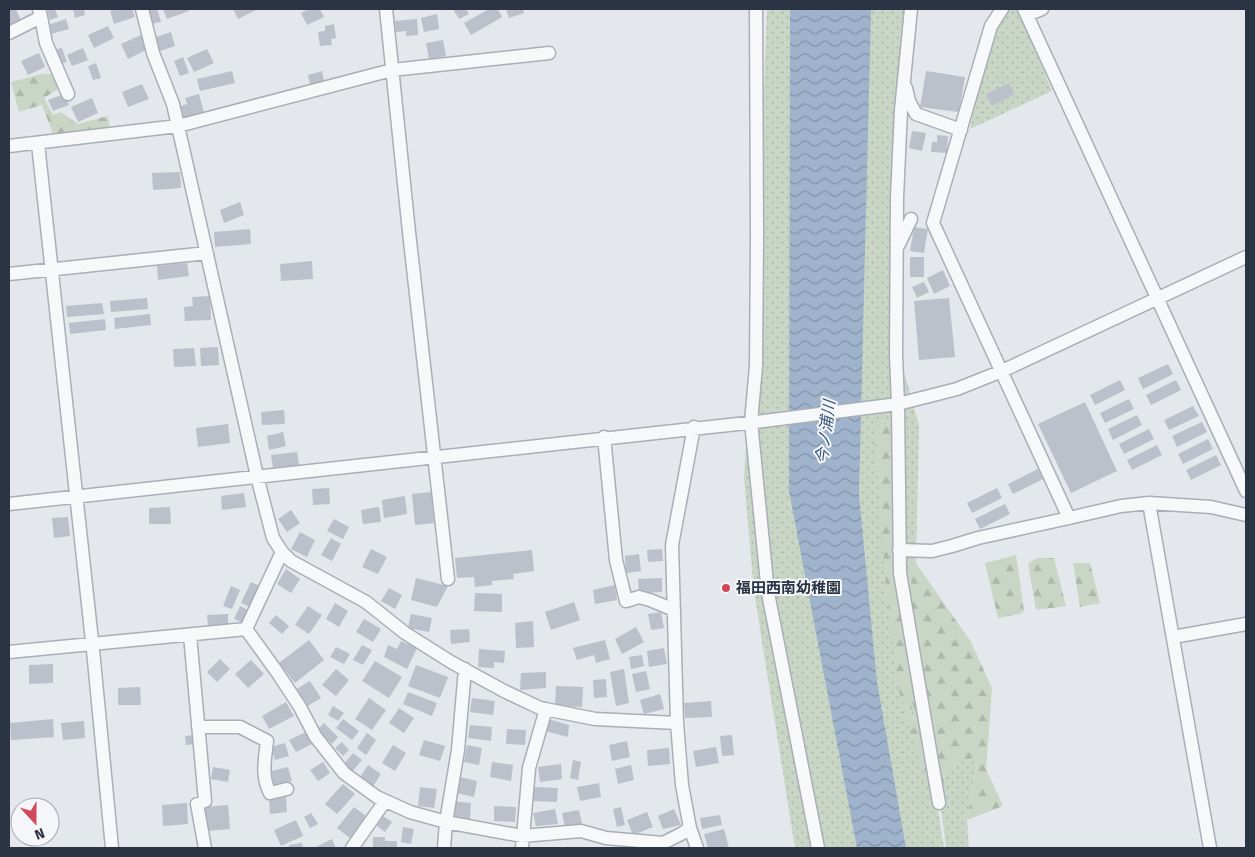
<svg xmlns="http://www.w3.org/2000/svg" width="1255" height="857" font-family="'Fira Sans','Noto Sans JP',sans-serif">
  <defs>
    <pattern id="grass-dots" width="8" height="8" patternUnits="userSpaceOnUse" patternTransform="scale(1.25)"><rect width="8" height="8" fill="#c9d6c5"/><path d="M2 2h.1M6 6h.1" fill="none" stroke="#adb8ab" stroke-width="1.8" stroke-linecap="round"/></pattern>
    <pattern id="forest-firs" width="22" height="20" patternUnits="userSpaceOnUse" patternTransform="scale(1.25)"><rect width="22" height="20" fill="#c9d6c5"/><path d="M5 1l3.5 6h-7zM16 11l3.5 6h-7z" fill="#adb8ab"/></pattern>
    <pattern id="water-waves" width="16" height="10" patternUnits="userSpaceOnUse" patternTransform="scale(1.25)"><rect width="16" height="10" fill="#9fb4cc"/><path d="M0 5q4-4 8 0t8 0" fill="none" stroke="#8293a7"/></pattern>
  </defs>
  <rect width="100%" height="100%" fill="#e4e7ec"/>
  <path fill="url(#grass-dots)" d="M767,9H906L896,344L919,425L914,655L944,848H795L754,591L744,478L757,271Z
    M1002,9H1018L1052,91L970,129L987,42Z
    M978,757L967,820L969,848H946L940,799L948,766Z"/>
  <path fill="url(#forest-firs)" d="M42,74H53L58,89L44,98L53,115L61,112L78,124L108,116L111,135L56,141L42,105L19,112L11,82Z
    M891,419L898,423L903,594L914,736L911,556L971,642L992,688L986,769L1003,806L967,820L978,757L948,766L939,803L915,750L899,690L886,588L873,421Z
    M1016,555L1024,611L1020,614L998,618L985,563Z
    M1038,558H1054L1066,606L1036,610L1028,563Z
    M1073,563H1090L1100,603L1080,607Z"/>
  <path fill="url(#water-waves)" d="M790,9H871L859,495L877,682L906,848H857L789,491Z"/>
  <path fill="#bbc0ca" d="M11,9H16L22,23L9,28V10Z
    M47,9H55L58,17L50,20Z
    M73,9H84L85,15L75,18Z
    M119,9H132L135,17L114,24L110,11Z
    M147,9H157L161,22L151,24Z
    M163,9H188L189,11L167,19Z
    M233,9H258L238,19Z
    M309,9H320L324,17L307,25L301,13Z
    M453,9H466L469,14L459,19Z
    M489,9H498L502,17L471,35L464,23Z
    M506,9H523L524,13L509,18Z
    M437,14L439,29L424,32L421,18Z
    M66,19L69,29L51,34L48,25Z
    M417,19L418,35L406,36V31L396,32L395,21Z
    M334,24L336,38L331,39L332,45L320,46L318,32L325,31V26Z
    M108,26L114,38L94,48L88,35Z
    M171,32L175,46L160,51L156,37Z
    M141,35L148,49L128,59L121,44Z
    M443,40L446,56L429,59L426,43Z
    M62,48L67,62L59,64L54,50Z
    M83,48L88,60L72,66L67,55Z
    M207,49L214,63L194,72L187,58Z
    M39,53L45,67L28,75L21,61Z
    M183,57L189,73L180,76L174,61Z
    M96,63L101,78L93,80L88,66Z
    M232,71L235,83L200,91L197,79Z
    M322,71L324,81L310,85L308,75Z
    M926,71L965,77L959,112L920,107Z
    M1009,83L1015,94L992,106L986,94Z
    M142,84L149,99L128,107L122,92Z
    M64,94L69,105L53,111L48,100Z
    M199,94L204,113L184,119L181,106L187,104L185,98Z
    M92,98L98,113L78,122L71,107Z
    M912,131L926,133L922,151L909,148Z
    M937,135L948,136L947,153L931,152L932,142H937Z
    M180,172L181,188L153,190L152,173Z
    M240,202L244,215L224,223L220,210Z
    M914,227L928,229L924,253L910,251Z
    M250,229L251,244L215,247L214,232Z
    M910,257H924V277H910Z
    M312,261L313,279L281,281L280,264Z
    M187,263L189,276L158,280L157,266Z
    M943,270L950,286L934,294L927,278Z
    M924,282L929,292L917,298L912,287Z
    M210,296L211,320L185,321L184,307L193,306L192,297Z
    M147,298L148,309L111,312L110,301Z
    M949,298L955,357L919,360L914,301Z
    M102,303L104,314L67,317L66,306Z
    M150,314L151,325L115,329L114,318Z
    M105,319L106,330L70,334L69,323Z
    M218,347L219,365L201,366L200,348Z
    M194,348L196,366L174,367L173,349Z
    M1168,364L1173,374L1143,389L1138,378Z
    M1120,380L1125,390L1095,405L1090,395Z
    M1176,380L1181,390L1151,405L1146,395Z
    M1129,399L1134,409L1105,423L1100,413Z
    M1085,402L1117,471L1071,493L1038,424Z
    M1193,406L1199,416L1169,430L1164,420Z
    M284,410L285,424L262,425L261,412Z
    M1137,415L1142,425L1113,440L1108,429Z
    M1202,422L1207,432L1177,447L1172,436Z
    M228,424L230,443L198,447L196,428Z
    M1149,429L1154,439L1124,454L1119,444Z
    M283,432L286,446L269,450L267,436Z
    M1208,439L1213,449L1183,464L1178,454Z
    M1157,445L1162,455L1132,470L1127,460Z
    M297,452L299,465L273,468L271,455Z
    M1216,455L1221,465L1191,480L1186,470Z
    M1038,469L1043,479L1013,494L1008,484Z
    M329,488L330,504L313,505L312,489Z
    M997,488L1002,498L972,513L967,503Z
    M431,492L434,523L415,525L412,494Z
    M244,493L246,507L222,510L221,496Z
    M405,496L407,514L384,518L382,500Z
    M1005,504L1010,514L980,529L975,519Z
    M170,507L171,524H149V508Z
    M379,507L381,522L363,524L361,510Z
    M291,510L300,523L287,532L278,519Z
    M68,517L70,536L54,538L52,518Z
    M334,519L349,527L343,539L327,531Z
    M300,532L315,540L307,557L291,549Z
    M331,538L341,544L332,561L321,555Z
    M371,549L387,557L378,574L362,567Z
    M662,549L663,561L648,562L647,550Z
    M532,550L534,571L513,574L514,579L492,581V585L475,587L474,577L457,578L455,558Z
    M639,554L641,571L626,573L625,556Z
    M286,569L300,579L291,593L277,584Z
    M416,578L448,586L437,607L411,600Z
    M662,578V592L639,593L638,579Z
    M251,582L262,587L252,608L241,603Z
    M615,585L617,600L595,604L593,590Z
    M231,586L240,590L232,609L223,606Z
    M389,588L402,595L395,609L381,601Z
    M475,593L502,594V612L474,611Z
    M574,602L580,620L551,630L545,612Z
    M335,603L348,611L339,627L326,619Z
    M240,606L250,611L243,623L234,619Z
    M308,606L322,615L309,634L295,625Z
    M661,612L664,628L651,630L648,614Z
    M228,614V626L208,627L207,615Z
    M411,614L432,618L429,632L408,628Z
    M276,615L289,626L282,634L269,623Z
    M364,619L381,629L373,642L356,632Z
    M533,621L534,647L516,648L515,623Z
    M636,627L644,642L622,654L615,639Z
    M469,629L470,642L451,644L450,630Z
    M309,640L324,660L295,683L279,663Z
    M605,640L610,659L596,663L594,655L577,660L573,648Z
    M401,641L417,648L407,669L384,657L388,645L397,649Z
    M362,645L372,650L363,665L353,660Z
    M336,647L350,654L344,664L330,657Z
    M664,648L667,664L649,667L647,651Z
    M479,649L505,651L504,663L494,662V668L478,667Z
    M642,655L644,666L631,669L629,657Z
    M220,659L230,669L217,682L207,672Z
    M251,660L264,674L248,688L235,674Z
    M375,661L402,677L389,698L362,681Z
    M53,664V683L29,684V665Z
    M416,665L448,677L440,698L408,686Z
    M336,669L349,680L336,696L322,685Z
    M624,669L629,703L616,706L610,672Z
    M646,671L650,689L636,692L632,674Z
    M546,672V688L520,690L521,673Z
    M606,679L607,697L594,698L593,680Z
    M310,681L321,698L306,707L295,690Z
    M556,686L583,687L582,707L555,706Z
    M140,687L141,705H118V688Z
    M408,692L437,703L432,716L403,704Z
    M660,694L664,709L644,714L640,700Z
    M369,698L386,710L372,730L355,719Z
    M472,698L495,701L493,715L470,712Z
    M711,701L712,717L685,718L684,703Z
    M286,702L294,716L269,729L262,716Z
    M333,706L344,713L338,721L328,715Z
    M399,708L414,718L404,733L389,723Z
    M53,719L54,737L11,740L10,723Z
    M343,719L359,731L352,740L336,728Z
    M548,719L569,725L568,737L545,731Z
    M84,721L85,738L63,740L61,723Z
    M324,723L338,737L332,744L317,730Z
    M470,725L492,727L491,741L468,738Z
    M507,729L526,730L525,745L506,744Z
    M306,732L312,744L296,752L289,740Z
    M367,733L376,740L366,755L357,748Z
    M195,735L196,744L186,745L185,736Z
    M732,735L734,755L722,756L720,736Z
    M424,740L445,746L440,761L419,755Z
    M627,741L630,757L612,761L609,745Z
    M342,742L349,750L343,756L335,748Z
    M285,743L289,756L275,760L271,747Z
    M393,745L406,753L395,771L382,763Z
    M467,745L482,748L479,765L464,762Z
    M716,747L719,763L696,767L693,751Z
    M669,748L670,764L648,766L647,750Z
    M353,753L362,760L351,773L343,765Z
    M573,760L581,762L578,780L570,778Z
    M323,762L330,773L318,781L310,770Z
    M492,762L513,765L511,781L490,777Z
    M561,764L562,779L540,782L538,767Z
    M368,765L381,774L373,786L360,777Z
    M631,765L634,780L618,784L615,769Z
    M213,767L230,770L228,782L211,779Z
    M288,767L292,781L274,785L271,771Z
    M460,777L477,781L474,797L457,793Z
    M599,783L601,797L580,801L577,787Z
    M343,784L355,794L337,814L325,804Z
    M420,787L437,789L434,808L418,806Z
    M534,787L558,788L557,802L533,801Z
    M286,797L287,812L270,814L269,799Z
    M452,801L471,803L470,819L451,817Z
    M187,803L188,824L163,826L162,805Z
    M228,805L230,829L207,831L205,807Z
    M494,806L516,807L515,822L494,821Z
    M354,807L366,816L350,838L337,828Z
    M621,807L625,825L617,827L613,809Z
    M555,809L558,824L536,826L533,813Z
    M674,809L681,825L663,829L658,816Z
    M579,810L582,824L565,827L562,813Z
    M647,812L653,827L633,835L627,820Z
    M311,813L318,824L310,828L304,817Z
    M720,815L722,825L702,829L700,818Z
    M383,816L392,822L385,832L377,826Z
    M296,820L303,836L281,846L274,830Z
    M403,827L414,829L411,844L401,842Z
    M724,829L729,848H708L704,834Z
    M373,837H385V841H397V848H373Z
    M332,839L336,848H314Z
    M302,843L303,848H289V845Z"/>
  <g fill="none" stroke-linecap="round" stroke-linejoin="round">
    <g stroke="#a9aeb7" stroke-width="15">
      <path id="minor" d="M142,9L153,53L173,104L257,476L273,538L282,552L291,561L366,602L405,633L451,662L504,691L540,708L595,719L677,723
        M386,9L409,232L448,579
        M756,9L757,236L756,366L751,422L768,593L818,848
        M911,9L901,110L897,198L896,355L898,404L900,573L939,803
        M1002,9L991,26L933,223L1069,518
        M1024,9L1246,491
        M1027,15L1042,9
        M41,17L46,43L68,94
        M9,33L41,17L39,9
        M906,88L909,101L916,114L961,130
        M38,144L93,650L112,848
        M9,146L178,126L392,70L549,53
        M898,246L911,219
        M9,274L207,253
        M604,437L616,560L626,601L639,597L650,600L674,610
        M1149,503L1210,848
        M9,504L756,422L898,404L957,389L1002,371L1246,257
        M899,550L932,551L952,546L978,538L1069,518L1121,506L1149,503L1211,507L1246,515
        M282,552L246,629L277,672L300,707L315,736L344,773L377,797L410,812L446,822L522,836L581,831L606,838L663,843L683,833L690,828L682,785L677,723L672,545L694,427
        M190,635L205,801L197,804L205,848
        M1173,637L1246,624
        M9,652L246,629
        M198,727H240L267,741C265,758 261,777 270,793L287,789
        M690,828L697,848
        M352,848L385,801
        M444,848L446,822L458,750L465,669
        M522,848L529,768L546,709"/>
    </g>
    <use href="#minor" stroke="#f7f8fa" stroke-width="12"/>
  </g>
  <circle fill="#d1495b" stroke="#f4f6f9" stroke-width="2" cx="726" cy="588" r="5"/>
  <g text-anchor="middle" stroke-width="4" stroke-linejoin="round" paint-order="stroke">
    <g font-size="15" font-weight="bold" fill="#2b3445" stroke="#f4f6f9" text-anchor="start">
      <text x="736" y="593">福田西南幼稚園</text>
    </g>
    <g font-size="16" font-style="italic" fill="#34527a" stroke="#f4f6f9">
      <text transform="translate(825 432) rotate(-83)" y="6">今ノ浦川</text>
    </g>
  </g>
  <rect width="1255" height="857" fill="none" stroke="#2b3445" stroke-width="20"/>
  <g transform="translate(35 822) rotate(159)"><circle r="24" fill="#f4f6f9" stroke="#a4a8b1"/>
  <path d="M0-4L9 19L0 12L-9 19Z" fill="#d1495b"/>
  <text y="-8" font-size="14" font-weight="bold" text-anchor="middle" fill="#2b3445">N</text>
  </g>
</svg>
